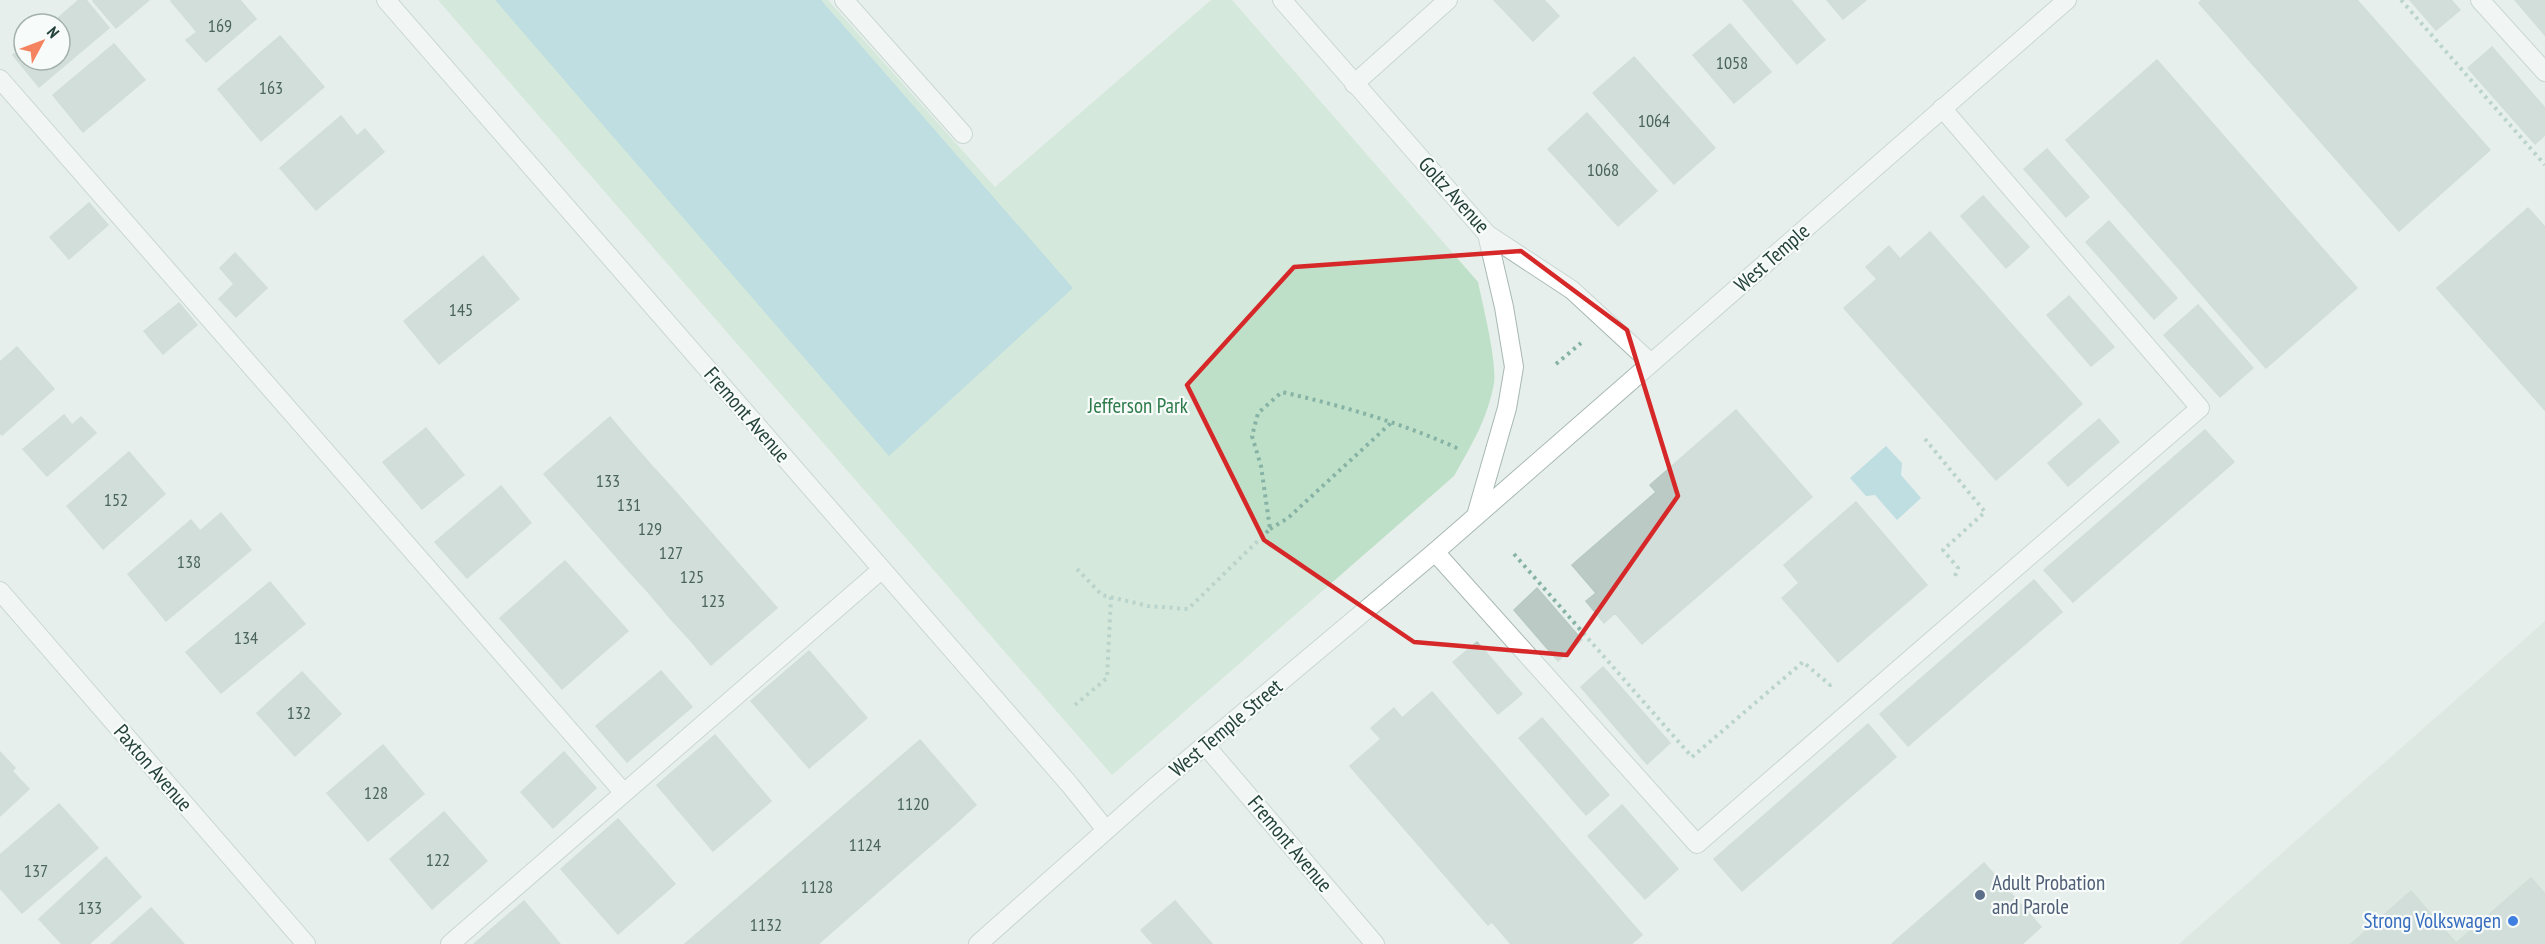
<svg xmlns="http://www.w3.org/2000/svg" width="2545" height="944" font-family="'PT Sans Narrow',sans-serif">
  <rect width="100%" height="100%" fill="#e6efeb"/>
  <path fill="#d4dfda" d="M2545,621V944H2179Z"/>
  <path fill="#bfe0c8" d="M438,0H828L995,187L1211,0H1232L1478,282C1483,306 1497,361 1494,383C1488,418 1471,446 1454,476L1112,775Z"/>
  <path fill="#8ec9d4" d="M495,0H821L1073,288L889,456Z
    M1886,446L1902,463L1901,475L1921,498L1897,520L1875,495L1866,496L1850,478Z"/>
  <path fill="#bbcac4" stroke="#b8c9c2" stroke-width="1.5" d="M79,0H86L109,28L39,87L13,55L24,46V60H60V24H51Z
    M95,0H149L116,28L93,1Z
    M172,0H240L256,19L206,62L186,40L197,32L171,1Z
    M1494,0H1544L1559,16L1533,41Z
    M1743,0H1791L1825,40L1797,64Z
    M1827,0H1866L1843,19Z
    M2202,0H2357L2490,150L2399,231L2199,3Z
    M2410,0H2451L2460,10L2436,30Z
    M2515,0H2545V35Z
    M1730,24L1771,72L1734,103L1693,55Z
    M280,36L324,87L261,141L218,89Z
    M114,44L145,80L83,132L53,95Z
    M2492,47L2545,108V135L2535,144L2468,68Z
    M1634,57L1715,148L1674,184L1593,93Z
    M2157,60L2357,288L2266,368L2066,140Z
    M1587,113L1657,191L1618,226L1548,149Z
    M341,116L357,136L365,129L384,152L316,210L280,168Z
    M2047,149L2089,197L2066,217L2024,169Z
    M1983,196L2029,247L2006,268L1961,216Z
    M89,203L108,225L69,259L50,237Z
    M2528,208L2545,227V410L2437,288Z
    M2109,221L2177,298L2154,319L2086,242Z
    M1930,232L2082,404L1996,480L1844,308L1877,279L1866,267L1889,246L1900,259Z
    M235,253L267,288L236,317L219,299L234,284L220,268Z
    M483,256L519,299L439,364L404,321Z
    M2069,296L2114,347L2091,366L2047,315Z
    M179,303L197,325L163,354L144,331Z
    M2198,305L2253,368L2220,397L2164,335Z
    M17,347L54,389L2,435L0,433V362Z
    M1736,410L1812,497L1642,644L1615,613L1604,623L1586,601L1596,593L1572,565L1656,492L1650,485Z
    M64,415L72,425L81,417L96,433L47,476L23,449Z
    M610,417L631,442L565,498L544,474Z
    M2099,419L2119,442L2068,486L2048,463Z
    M426,428L464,475L422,509L383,462Z
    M2205,430L2234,462L2073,602L2044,570Z
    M631,442L651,465L586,522L565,498Z
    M129,452L165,494L103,549L67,506Z
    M651,465L673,489L607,546L586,522Z
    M501,486L531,523L467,578L435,542Z
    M673,489L693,512L628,570L607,546Z
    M1856,502L1927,585L1838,662L1782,598L1799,583L1784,565Z
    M693,512L714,536L649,593L628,570Z
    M221,513L251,550L166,621L128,574L191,520L200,531Z
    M714,536L735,560L670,618L649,593Z
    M735,560L756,584L691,641L670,618Z
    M565,561L628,631L562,689L500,618Z
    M2034,580L2062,612L1908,746L1880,714Z
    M270,582L305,624L221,693L186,652Z
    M756,584L777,608L711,665L691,641Z
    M1537,588L1582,640L1558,661L1514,610Z
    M1477,642L1522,694L1498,714L1453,662Z
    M809,651L867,718L809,768L751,701Z
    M1603,667L1670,743L1647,764L1581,687Z
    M661,671L692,707L627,762L596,726Z
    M302,672L341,714L295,756L257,713Z
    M1432,692L1642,935L1631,944H1511L1492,922L1488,925L1350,766L1381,739L1371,728L1394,708L1402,718Z
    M1542,718L1609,795L1586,815L1519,738Z
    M1868,724L1896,757L1742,891L1714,859Z
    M715,735L771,801L713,851L657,785Z
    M920,740L976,805L818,944H685Z
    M920,740L976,805L953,826L897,761Z
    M383,745L424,794L368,841L327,793Z
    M0,752L15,768L12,771L29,789L0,816Z
    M564,752L596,788L553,828L521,792Z
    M897,761L953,826L929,847L873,782Z
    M873,782L929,847L905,868L849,802Z
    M849,802L905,868L881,889L825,823Z
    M59,804L98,848L22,913L0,888V855Z
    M1622,805L1678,869L1645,899L1588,836Z
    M444,812L487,861L432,909L390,859Z
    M618,819L675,884L618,934L561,869Z
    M825,823L881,889L857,910L801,844Z
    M801,844L857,910L833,931L778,865Z
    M106,857L141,897L89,944H62L39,919Z
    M1984,863L2041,927L2022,944H1892Z
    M778,865L833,931L818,944H803L753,886Z
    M2531,878L2545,894V944H2351L2411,891L2456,943Z
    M753,886L803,944H762L729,906Z
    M524,901L560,944H474Z
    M1175,901L1212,944H1153L1141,930Z
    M729,906L762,944H720L705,927Z
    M151,908L184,944H111Z
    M705,927L720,944H685Z"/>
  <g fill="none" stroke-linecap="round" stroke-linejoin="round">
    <g stroke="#a8b8b2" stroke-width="20">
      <path id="service" d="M844,0L963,134
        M2480,0L2545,72
        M0,79L624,793
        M1354,84L1448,0
        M1435,552L1697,844L2200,408L1942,108
        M450,944L881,570"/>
    </g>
    <g stroke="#a8b8b2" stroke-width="20">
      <path id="minor" d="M386,0L1070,785L1106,830
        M1487,234L1572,290L1651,363
        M0,591L306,944
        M1205,745L1375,944"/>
    </g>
    <g stroke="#a8b8b2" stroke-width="20">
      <path id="tertiary" d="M1282,0L1487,234L1504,307L1514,367L1507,408L1476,516
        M978,944L1155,787L1435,552L2067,0"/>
    </g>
    <path stroke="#86b3a5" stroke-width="4" stroke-dasharray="3 4.5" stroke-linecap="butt" d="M2401,0L2545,165
      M1556,364L1581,343
      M1925,439L1985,512L1943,550L1958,568L1955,576
      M1270,529L1288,518L1392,422
      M1514,554L1692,757L1803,662L1830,685L1832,684
      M1077,569L1102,595L1148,606L1188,609L1270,529L1261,466L1252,436L1258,413L1282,392C1343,406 1402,423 1459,449
      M1075,705L1107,678L1111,597"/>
    <use href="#service" stroke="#fff" stroke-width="18"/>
    <use href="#minor" stroke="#fff" stroke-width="18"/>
    <use href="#tertiary" stroke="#fff" stroke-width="18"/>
  </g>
  <path d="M0 0H2545V944H0ZM1521,251L1627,330L1678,496L1567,655L1414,642L1264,540L1187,385L1294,267Z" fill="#e6efeb" fill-opacity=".55" fill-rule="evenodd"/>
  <path fill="none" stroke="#d62828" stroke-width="4.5" stroke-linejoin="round" d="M1521,251L1627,330L1678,496L1567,655L1414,642L1264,540L1187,385L1294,267Z"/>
  <circle fill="#5c6f8a" stroke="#f7fbf9" stroke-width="2" cx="1980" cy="895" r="6"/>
  <circle fill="#3f7fe0" stroke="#f7fbf9" stroke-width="2" cx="2513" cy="921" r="6"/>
  <g text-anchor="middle" stroke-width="4.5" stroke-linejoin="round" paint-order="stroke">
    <g font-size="18" fill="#4a645c">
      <text x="220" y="32">169</text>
      <text x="1732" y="69">1058</text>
      <text x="271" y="94">163</text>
      <text x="1654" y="127">1064</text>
      <text x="1603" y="176">1068</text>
      <text x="461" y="316">145</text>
      <text x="608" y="487">133</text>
      <text x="116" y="506">152</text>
      <text x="629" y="511">131</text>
      <text x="650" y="535">129</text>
      <text x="671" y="559">127</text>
      <text x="189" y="568">138</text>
      <text x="692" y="583">125</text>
      <text x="713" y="607">123</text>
      <text x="246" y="644">134</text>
      <text x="299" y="719">132</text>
      <text x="376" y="799">128</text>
      <text x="913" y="810">1120</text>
      <text x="865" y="851">1124</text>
      <text x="438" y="866">122</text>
      <text x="36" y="877">137</text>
      <text x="817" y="893">1128</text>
      <text x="90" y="914">133</text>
      <text x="766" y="931">1132</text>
    </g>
    <g font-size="21" fill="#24423a" stroke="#f7fbf9">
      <text transform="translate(1454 195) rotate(48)" y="7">Goltz Avenue</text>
      <text transform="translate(1772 258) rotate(-41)" y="7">West Temple</text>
      <text transform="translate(747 415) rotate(49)" y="7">Fremont Avenue</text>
      <text transform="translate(1226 728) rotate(-40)" y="7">West Temple Street</text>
      <text transform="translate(153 768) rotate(49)" y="7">Paxton Avenue</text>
      <text transform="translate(1290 844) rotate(50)" y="7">Fremont Avenue</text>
    </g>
    <g font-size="21" fill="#2d7a4b" stroke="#f7fbf9">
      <text x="1138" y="413">Jefferson Park</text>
    </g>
    <g font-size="21" fill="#4e5e75" stroke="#f7fbf9" text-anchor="start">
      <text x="1992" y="890">Adult Probation<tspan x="1992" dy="24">and Parole</tspan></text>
    </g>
    <g font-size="21" fill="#366cbe" stroke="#f7fbf9" text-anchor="end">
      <text x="2501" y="928">Strong Volkswagen</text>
    </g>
  </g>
  <g transform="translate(42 42) rotate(49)"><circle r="28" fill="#f7fbf9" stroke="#a3b1ad" stroke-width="1.5"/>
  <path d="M0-4.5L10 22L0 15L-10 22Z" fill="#f4845f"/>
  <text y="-9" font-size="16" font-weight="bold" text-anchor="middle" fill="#24423a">N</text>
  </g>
</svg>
